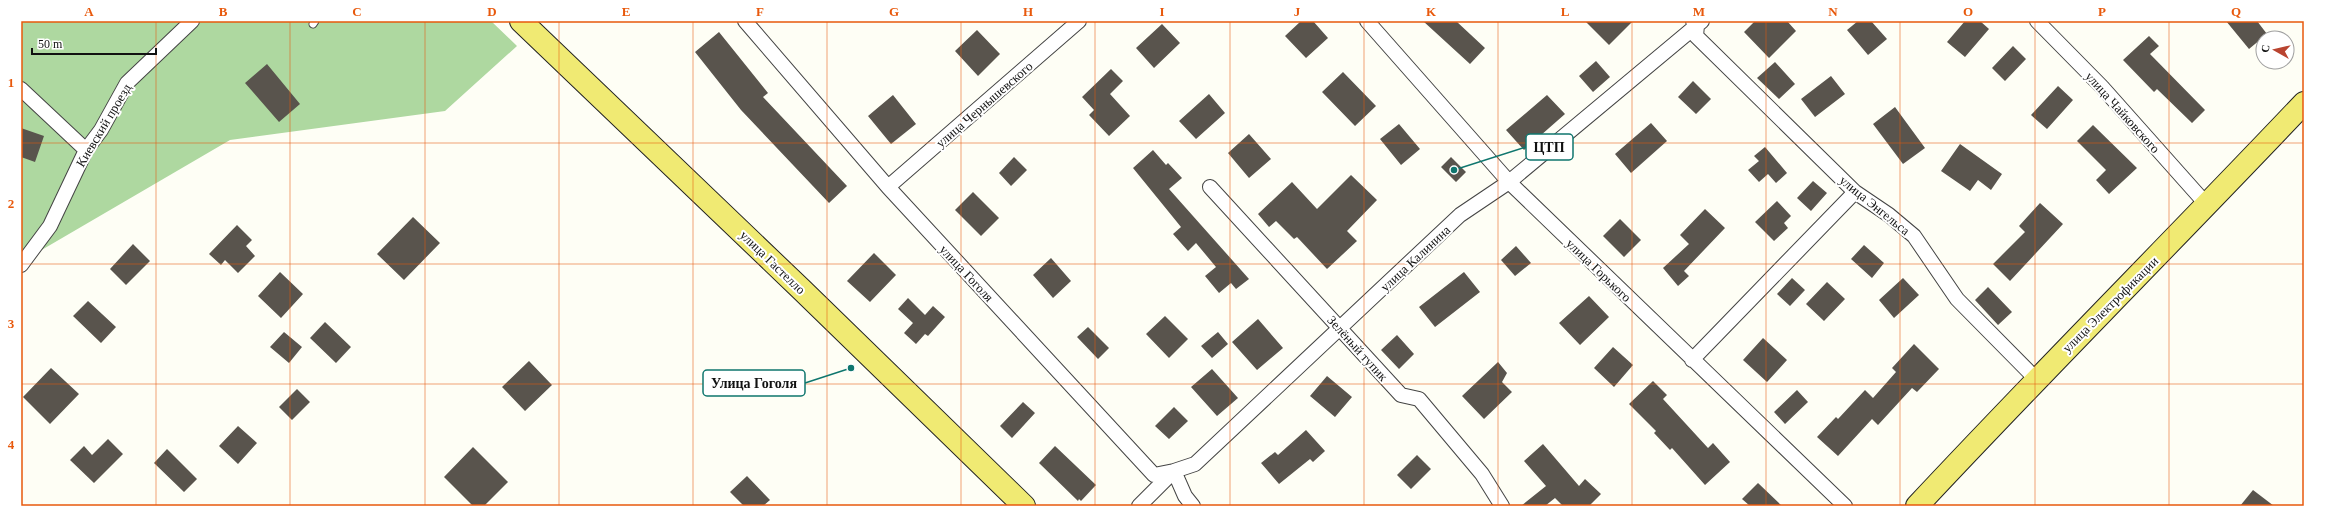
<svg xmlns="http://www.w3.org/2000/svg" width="2325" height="527" font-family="Georgia,serif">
  <rect width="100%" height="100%" fill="#fefef5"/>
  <path fill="#aed8a0" d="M21,21H491L517,46L445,111L230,140L21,262Z"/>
  <path fill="#59544d" d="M1301,21H1313L1328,38L1306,58L1285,36Z
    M1423,21H1456L1485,48L1470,64Z
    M1585,21H1633L1609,45Z
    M1755,21H1787L1796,31L1769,58L1744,32Z
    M1858,21H1871L1887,39L1868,55L1847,30Z
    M1965,21H1980L1989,29L1965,57L1947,42Z
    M2226,21H2257L2267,34L2249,49Z
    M1162,24L1180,43L1154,68L1136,48Z
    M977,30L1000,54L978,76L955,51Z
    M719,32L768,93L763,97L847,186L829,203L741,110L695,52Z
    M2149,36L2159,46L2150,54L2205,110L2192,123L2157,89L2154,92L2123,60Z
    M2013,46L2026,59L2005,81L1992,68Z
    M1596,61L1610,77L1593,92L1579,76Z
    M1775,62L1795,84L1779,99L1757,78Z
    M267,64L300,104L279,122L245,83Z
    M1111,69L1123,81L1110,94L1130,116L1109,136L1089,115L1094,110L1082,97Z
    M1343,72L1376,106L1355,126L1322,92Z
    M1831,76L1845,94L1815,117L1801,99Z
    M1693,81L1711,99L1696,114L1678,97Z
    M2058,86L2073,100L2047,129L2031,115Z
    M1209,94L1225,113L1196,139L1179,121Z
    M893,95L916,124L891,144L868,116Z
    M1547,95L1565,114L1524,150L1506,130Z
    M1895,107L1925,148L1903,164L1873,124Z
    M1651,123L1667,141L1631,173L1615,154Z
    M1399,124L1420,149L1401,165L1380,139Z
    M2093,125L2137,168L2109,194L2096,180L2106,170L2077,141Z
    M21,128L44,136L35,162L21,157Z
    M1249,134L1271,159L1249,178L1228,153Z
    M1960,144L2002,174L1991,190L1978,180L1970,191L1941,171Z
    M1765,147L1787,173L1776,183L1768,174L1759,182L1748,170L1759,161L1754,156Z
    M1153,150L1166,165L1168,163L1182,178L1169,189L1249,279L1236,289L1231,283L1219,293L1205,276L1216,267L1196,243L1188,251L1173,234L1181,227L1133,168Z
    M1014,157L1027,170L1011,186L999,173Z
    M1451,157L1466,172L1456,182L1441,167Z
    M1351,175L1377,200L1347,231L1357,241L1327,269L1297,237L1294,239L1276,221L1269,227L1258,214L1292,182L1317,209Z
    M1813,181L1827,193L1811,211L1797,198Z
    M973,192L999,218L981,236L955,210Z
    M1777,201L1791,216L1784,223L1788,228L1774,241L1755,222Z
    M2040,203L2063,224L2010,281L1993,264L2025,232L2019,226Z
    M1705,209L1725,228L1684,271L1689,276L1678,286L1663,268L1689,244L1680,235Z
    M413,217L440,243L404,280L377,254Z
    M1620,219L1641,240L1624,257L1603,236Z
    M237,225L252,240L246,246L255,256L238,273L225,260L221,265L209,254Z
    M133,244L150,261L126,285L110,269Z
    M1864,245L1884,263L1872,278L1851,259Z
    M1516,246L1531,263L1515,276L1501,260Z
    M874,253L896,275L870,302L847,281Z
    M1051,258L1071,281L1053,298L1033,275Z
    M280,272L303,294L281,318L258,296Z
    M1464,272L1480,292L1435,327L1419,307Z
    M1792,278L1805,290L1790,306L1777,294Z
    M1903,278L1919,295L1894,318L1879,300Z
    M1827,282L1845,299L1824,321L1806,304Z
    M1988,287L2012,312L1998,325L1975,300Z
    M1589,296L1609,317L1580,345L1559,323Z
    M908,298L925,315L933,306L945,317L928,336L925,334L916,344L904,333L913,323L898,309Z
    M88,301L116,327L101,343L73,316Z
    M1165,316L1188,339L1169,358L1146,334Z
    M1258,319L1283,348L1257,370L1232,342Z
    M325,322L351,347L336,363L310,338Z
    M1088,327L1109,348L1098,359L1077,337Z
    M284,332L302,347L289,363L270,347Z
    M1218,332L1228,344L1212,358L1201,346Z
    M1397,335L1414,354L1399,369L1381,350Z
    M1763,338L1787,360L1767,382L1743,360Z
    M1914,344L1939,369L1917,392L1912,388L1878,425L1872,419L1838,456L1817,437L1836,417L1838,419L1865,390L1873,398L1896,372L1892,368Z
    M1613,347L1633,365L1614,387L1594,368Z
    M529,361L552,385L525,411L502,387Z
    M1498,362L1507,373L1502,382L1512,392L1484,419L1462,396Z
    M51,368L79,394L50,424L23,397Z
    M1212,369L1238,398L1217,416L1191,387Z
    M1327,376L1352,397L1335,417L1310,396Z
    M1653,381L1667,395L1663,399L1708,448L1713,443L1730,462L1705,485L1672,448L1670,450L1654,433L1656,431L1629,404Z
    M297,389L310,402L292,420L279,407Z
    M1797,390L1808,402L1785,424L1774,412Z
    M1023,402L1035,413L1012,438L1000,426Z
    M1174,407L1188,421L1169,439L1155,426Z
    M238,426L257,443L238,464L219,446Z
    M1306,430L1325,451L1313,462L1310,459L1279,484L1261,463L1275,452L1278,455Z
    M108,439L123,454L94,483L70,460L84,446L92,455Z
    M1543,444L1579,486L1585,479L1601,494L1589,506H1563L1555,498L1545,506H1521L1546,486L1524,461Z
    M1055,446L1096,485L1081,501L1079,499L1078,501L1039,463Z
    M473,447L508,482L484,506H473L444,477Z
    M167,449L197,479L184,492L154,463Z
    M1417,455L1431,469L1411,489L1397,475Z
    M747,476L770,500L763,506H744L730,492Z
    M1758,483L1782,506H1750L1742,499Z
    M2253,490L2274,506H2240Z"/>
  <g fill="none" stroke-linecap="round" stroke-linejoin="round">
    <g stroke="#444" stroke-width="9">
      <path id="lane" d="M313,24L315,21"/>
    </g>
    <g stroke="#444" stroke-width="16">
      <path id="street" d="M745,21L888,187L1154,475L1174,471L1185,496L1193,506
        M1367,21L1509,182L1845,506
        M1693,21L1697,25L1696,36L1855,192L1889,215L1914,236L1957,299L2036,379
        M2037,21L2102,87L2207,205
        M21,89L86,150
        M888,187L1079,21
        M1210,187L1401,395L1419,399L1482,474L1502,506
        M21,265L50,226L86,150L101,130L127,83L192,21
        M1692,360L1855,192
        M1139,506L1174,471L1195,464L1460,215L1509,182L1702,21"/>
    </g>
    <g stroke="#222" stroke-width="24">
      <path id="primary" d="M521,21L801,289L1024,506
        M1917,506C2044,370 2176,238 2304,103"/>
    </g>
    <use href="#lane" stroke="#fff" stroke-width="7"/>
    <use href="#street" stroke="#fff" stroke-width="14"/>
    <use href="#primary" stroke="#f0ea73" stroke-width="22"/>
  </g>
  <path fill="none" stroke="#e8590c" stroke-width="1" stroke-opacity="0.55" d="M156,21V506M290,21V506M425,21V506M559,21V506M693,21V506M827,21V506M961,21V506M1095,21V506M1230,21V506M1364,21V506M1498,21V506M1632,21V506M1766,21V506M1900,21V506M2035,21V506M2169,21V506M21,143H2304M21,264H2304M21,384H2304"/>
  <g text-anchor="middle" stroke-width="4" stroke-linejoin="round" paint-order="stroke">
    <g font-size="13" fill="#111" stroke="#fff">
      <text transform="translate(984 104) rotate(-41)" y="5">улица Чернышевского</text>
      <text transform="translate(2123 112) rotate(48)" y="5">улица Чайковского</text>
      <text transform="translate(103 125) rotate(-59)" y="5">Киевский проезд</text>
      <text transform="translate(1875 205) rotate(39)" y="5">улица Энгельса</text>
      <text transform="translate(1415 258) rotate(-43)" y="5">улица Калинина</text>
      <text transform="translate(773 262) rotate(44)" y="5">улица Гастелло</text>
      <text transform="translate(1599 270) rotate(44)" y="5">улица Горького</text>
      <text transform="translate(967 273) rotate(47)" y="5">улица Гоголя</text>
      <text transform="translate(2110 304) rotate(-45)" y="5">улица Электрофикации</text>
      <text transform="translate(1358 348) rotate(48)" y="5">Зелёный тупик</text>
    </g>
  </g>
  <path fill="none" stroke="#0f766e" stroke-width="1.5" d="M1454 170L1526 147M851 368L805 383"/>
  <g fill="#0f766e" stroke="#fff" stroke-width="1.5">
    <circle cx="1454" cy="170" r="4"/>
    <circle cx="851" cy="368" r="4"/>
  </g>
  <g fill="#fff" stroke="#0f766e" stroke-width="1.5">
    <rect x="1526" y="134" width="47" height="26" rx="4"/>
    <rect x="703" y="370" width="102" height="26" rx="4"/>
  </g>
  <g font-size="14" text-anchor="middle" font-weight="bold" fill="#111">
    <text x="1549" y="152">ЦТП</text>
    <text x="754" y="388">Улица Гоголя</text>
  </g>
  <rect width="2325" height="527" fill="none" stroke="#ffffff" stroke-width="44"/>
  <g transform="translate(2275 50) rotate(278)"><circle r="19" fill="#ffffff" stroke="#a0a0a0"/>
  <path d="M0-3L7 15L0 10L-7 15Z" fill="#b94430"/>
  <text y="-6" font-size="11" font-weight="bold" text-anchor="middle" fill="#111111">С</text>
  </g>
  <path d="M32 48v6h124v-6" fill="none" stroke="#111111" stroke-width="2"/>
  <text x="38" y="48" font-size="12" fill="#111111" stroke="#ffffff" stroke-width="3" paint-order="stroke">50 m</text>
  <rect x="22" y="22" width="2281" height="483" fill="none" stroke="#e8590c" stroke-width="1.5"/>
  <g font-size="13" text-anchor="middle" font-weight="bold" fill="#e8590c">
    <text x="89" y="16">A</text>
    <text x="223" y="16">B</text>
    <text x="357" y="16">C</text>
    <text x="492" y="16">D</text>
    <text x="626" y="16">E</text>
    <text x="760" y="16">F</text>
    <text x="894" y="16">G</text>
    <text x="1028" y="16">H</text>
    <text x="1162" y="16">I</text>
    <text x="1297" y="16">J</text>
    <text x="1431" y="16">K</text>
    <text x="1565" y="16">L</text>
    <text x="1699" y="16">M</text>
    <text x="1833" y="16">N</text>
    <text x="1968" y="16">O</text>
    <text x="2102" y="16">P</text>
    <text x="2236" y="16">Q</text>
    <text x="11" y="87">1</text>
    <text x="11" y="208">2</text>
    <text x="11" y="328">3</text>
    <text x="11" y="449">4</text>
  </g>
</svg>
